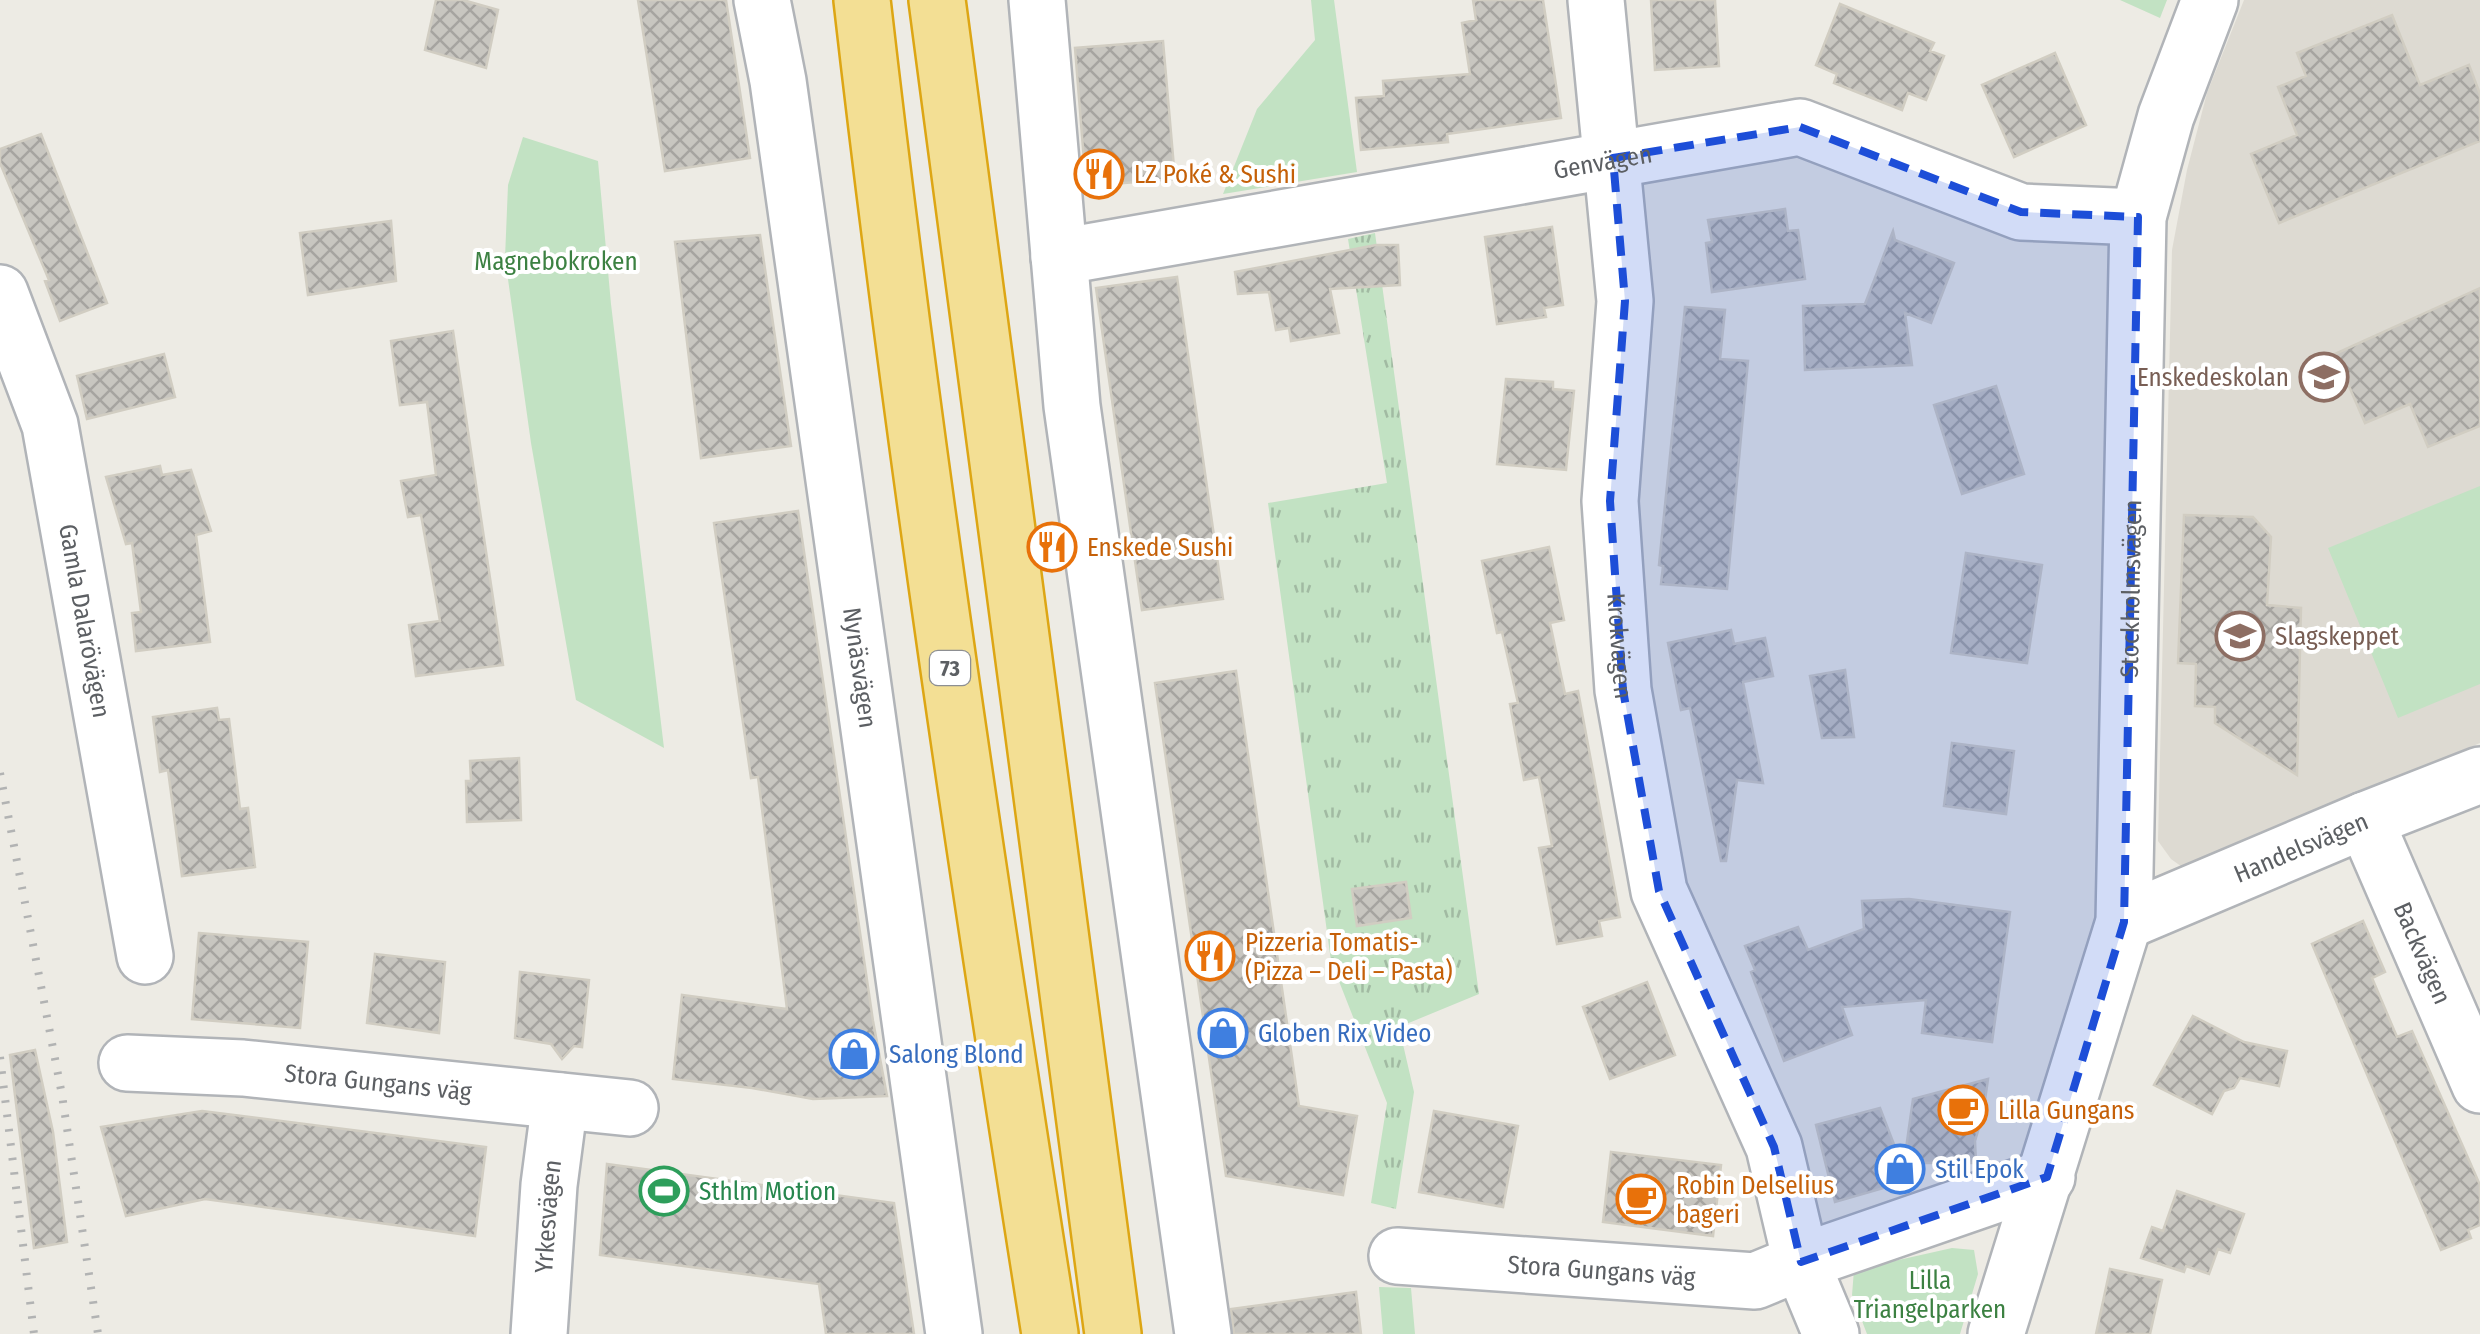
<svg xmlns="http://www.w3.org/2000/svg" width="2480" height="1334" font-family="'Fira Sans Condensed',sans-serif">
  <defs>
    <pattern id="grass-tufts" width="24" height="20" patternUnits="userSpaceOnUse" patternTransform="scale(2.5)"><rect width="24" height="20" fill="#c2e2c3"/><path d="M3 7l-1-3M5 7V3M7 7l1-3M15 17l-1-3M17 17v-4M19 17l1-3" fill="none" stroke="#a1baa2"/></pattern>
    <pattern id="building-cross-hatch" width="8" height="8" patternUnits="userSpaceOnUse" patternTransform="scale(2.5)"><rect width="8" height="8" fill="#c8c6c0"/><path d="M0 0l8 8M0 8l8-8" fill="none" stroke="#a6a4a0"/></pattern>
  </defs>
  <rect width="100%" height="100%" fill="#edebe4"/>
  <path fill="#dddad2" d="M2244,0H2480V743L2314,811L2185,869L2171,859L2158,841L2172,250L2187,170L2207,93Z"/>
  <path fill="url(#grass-tufts)" d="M1375,233L1479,994L1399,1027L1414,1092L1396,1209L1371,1203L1387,1103L1331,961L1268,503L1387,483L1348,239Z"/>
  <path fill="#c2e2c3" d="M1311,0H1334L1357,172L1223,194L1257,109L1315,40Z
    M2120,0H2167L2160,18Z
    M523,137L598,161L611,304L664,748L576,700L531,443L505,258L508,185Z
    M2480,486V684L2398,718L2328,548Z
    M1952,1248L1974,1250L1978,1274L1960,1334H1867L1852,1295L1854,1270Z
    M1379,1287L1411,1288L1415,1334H1383Z"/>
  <path fill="url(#building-cross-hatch)" stroke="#d1cdc2" stroke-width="2.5" d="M436,0H463L498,10L486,68L425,50Z
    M638,0H726L750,158L665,171Z
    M1473,0H1543L1561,118L1447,134L1448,142L1361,150L1356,98L1384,96L1383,81L1470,74L1462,23L1476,20Z
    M1651,0H1715L1719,66L1655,70Z
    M1840,4L1934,43L1930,51L1944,56L1926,100L1908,93L1902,110L1834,83L1837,74L1816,65Z
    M2392,15L2420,85L2469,65L2480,94V141L2279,223L2251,154L2297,135L2278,87L2306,76L2297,53Z
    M1163,41L1175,179L1086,186L1075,48Z
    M2055,53L2086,125L2014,157L1982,85Z
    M41,134L107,303L60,321L45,281L49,280L0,163V149Z
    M1785,209L1788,231L1798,230L1805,279L1712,292L1706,243L1712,242L1708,220Z
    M391,221L396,281L308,295L300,233Z
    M1552,227L1563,305L1544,308L1546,317L1497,324L1485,237Z
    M1893,231L1895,240L1954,263L1931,323L1905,313L1912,365L1805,370L1803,306L1865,304Z
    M760,235L791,446L701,458L675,242Z
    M1376,245H1398L1400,285L1330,289L1339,333L1291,341L1289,328L1276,330L1269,292L1238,294L1235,272Z
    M1177,277L1223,599L1142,610L1096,288Z
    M2480,288V426L2428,447L2410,404L2365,423L2335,354Z
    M1685,307L1725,310L1720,359L1748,361L1727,589L1661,584L1663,566L1659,565Z
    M453,331L503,665L416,676L409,625L440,621L421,515L408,517L401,481L436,475L427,402L400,405L391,341Z
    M164,354L175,397L87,419L77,376Z
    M1506,379L1553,382V389L1574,391L1566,470L1497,464Z
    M1996,386L2024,474L1962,494L1934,405Z
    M160,466L162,475L191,470L211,531L196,535L210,642L136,651L132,613L141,612L132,543L126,544L106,477Z
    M798,511L873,1021L887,1096L813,1099L752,1088L673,1079L682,995L787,1009L758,777L751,778L714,523Z
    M2184,515L2253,517L2271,537L2267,605L2301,608L2297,775L2215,723V707L2195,706L2196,664L2178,663Z
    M1549,547L1564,620L1550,623L1565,694L1578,691L1620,917L1599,921L1602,936L1557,944L1539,848L1552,846L1539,777L1524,780L1510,704L1518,703L1502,632L1497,633L1482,561Z
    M1966,553L2042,565L2027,663L1951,653Z
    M1731,630L1734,644L1765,638L1773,676L1743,682L1763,783L1737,780L1726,861H1721L1690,708L1681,710L1668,643Z
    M1845,670L1854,737L1822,738L1810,676Z
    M1236,671L1299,1106L1357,1116L1343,1195L1226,1176L1155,683Z
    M217,708L219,720L229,719L240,809L248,808L255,867L182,876L168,770L160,772L153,717Z
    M1952,743L2014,751L2006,814L1944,806Z
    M519,758L521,820L467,822L466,781H471L470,761Z
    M1406,882L1411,918L1357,926L1352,889Z
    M1909,899L2010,912L1992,1042L1922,1033L1926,1000L1842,1007L1852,1035L1784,1061L1751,972L1755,970L1745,946L1798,927L1808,950L1864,929L1862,901Z
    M2363,921L2385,972L2372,978L2397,1037L2412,1031L2480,1185V1225L2468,1230L2471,1238L2441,1250L2312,944Z
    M199,933L308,942L300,1028L192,1019Z
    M375,954L445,962L439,1033L367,1023Z
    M520,972L589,980L582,1047L574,1046L562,1059L551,1044L515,1038Z
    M1647,982L1675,1055L1610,1079L1583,1007Z
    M2193,1016L2244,1042L2287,1051L2279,1086L2240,1078L2234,1088L2224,1091L2212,1114L2154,1085Z
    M35,1050L53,1132L67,1242L34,1248L10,1055Z
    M1988,1079L1983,1114L1975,1141L1976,1163H1904L1913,1099Z
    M1880,1108L1908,1181L1835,1202L1816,1125Z
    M202,1111L486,1147L475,1236L205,1199L126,1216L101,1127Z
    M1434,1111L1518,1126L1503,1207L1419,1192Z
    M1611,1152L1721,1165L1713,1236L1603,1222Z
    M607,1164L894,1203L914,1334H826L819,1284L600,1255Z
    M2177,1191L2244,1214L2230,1253L2218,1249L2209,1274L2186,1266L2184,1272L2141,1258L2152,1227L2163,1231Z
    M2110,1269L2162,1280L2150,1334H2096Z
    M1356,1292L1361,1334H1234L1231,1309Z"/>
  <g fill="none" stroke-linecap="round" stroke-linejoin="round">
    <g stroke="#b1b4b8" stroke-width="60">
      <g id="minor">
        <path id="s1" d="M762,0L778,81L954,1334"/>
        <path d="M1037,0L1072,406L1203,1334"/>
        <path id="s2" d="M1596,0L1625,301L1610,501L1623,690L1659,891L1774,1147L1801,1262L1831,1334"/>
        <path id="s3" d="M1059,257L1800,127L2021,212L2138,217"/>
        <path id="s4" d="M0,293L50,425L145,956"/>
        <path id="s5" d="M2365,820L2480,1085"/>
        <path id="s6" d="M2124,922L2365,820L2480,775"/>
        <path id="s7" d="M127,1063L243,1068L630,1108"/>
        <path id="s8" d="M1397,1256L1755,1281L1801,1262L2047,1177"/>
        <path id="s9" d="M539,1334L549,1185L560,1101"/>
        <path id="s10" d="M1996,1334L2124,922L2138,217L2166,116L2210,0"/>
      </g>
    </g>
    <g stroke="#dda614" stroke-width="60">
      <path id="highway" d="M862,0C913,446 980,891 1050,1334
        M937,0L1113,1334"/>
    </g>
    <use href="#minor" stroke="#fff" stroke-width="55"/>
    <use href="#highway" stroke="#f3df94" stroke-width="55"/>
    <path stroke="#b2b3b3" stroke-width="8" stroke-dasharray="2.5 12" stroke-linecap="butt" d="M0,773L62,1095L98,1334
      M0,1057L34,1334"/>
  </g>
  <path fill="#1d4ed8" fill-opacity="0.2" stroke="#1d4ed8" stroke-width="8" stroke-dasharray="20 12" stroke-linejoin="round" d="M1800,127L2021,212L2138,217L2124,922L2047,1177L1801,1262L1774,1147L1659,891L1623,690L1610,501L1625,301L1613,158Z"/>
  <defs>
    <g id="restaurant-ring" transform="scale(2.5)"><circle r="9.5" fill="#fff" stroke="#e8710a" stroke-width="1.5"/><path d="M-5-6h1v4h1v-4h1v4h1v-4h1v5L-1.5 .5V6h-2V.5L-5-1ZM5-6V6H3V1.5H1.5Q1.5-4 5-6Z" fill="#e8710a"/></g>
    <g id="school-ring" transform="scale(2.5)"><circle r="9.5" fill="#fff" stroke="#8d6e63" stroke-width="1.5"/><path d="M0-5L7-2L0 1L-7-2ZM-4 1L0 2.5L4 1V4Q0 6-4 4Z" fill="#8d6e63"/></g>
    <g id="shop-ring" transform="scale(2.5)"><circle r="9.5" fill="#fff" stroke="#3f7fe0" stroke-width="1.5"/><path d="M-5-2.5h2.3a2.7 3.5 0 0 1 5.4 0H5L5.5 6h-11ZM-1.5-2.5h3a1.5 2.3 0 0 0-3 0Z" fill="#3f7fe0"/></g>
    <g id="cafe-ring" transform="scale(2.5)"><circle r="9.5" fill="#fff" stroke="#e8710a" stroke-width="1.5"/><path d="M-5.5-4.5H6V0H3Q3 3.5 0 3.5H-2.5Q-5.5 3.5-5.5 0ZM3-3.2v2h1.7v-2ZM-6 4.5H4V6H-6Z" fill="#e8710a"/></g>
    <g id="stadium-ring" transform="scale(2.5)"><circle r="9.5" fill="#fff" stroke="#2e9e5b" stroke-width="1.5"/><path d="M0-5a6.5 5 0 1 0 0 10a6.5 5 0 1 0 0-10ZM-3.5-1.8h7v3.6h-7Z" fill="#2e9e5b"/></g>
  </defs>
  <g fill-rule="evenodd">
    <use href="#restaurant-ring" x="1099" y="174"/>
    <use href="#school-ring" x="2324" y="377"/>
    <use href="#restaurant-ring" x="1052" y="547"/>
    <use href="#school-ring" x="2240" y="636"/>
    <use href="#restaurant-ring" x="1210" y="956"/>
    <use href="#shop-ring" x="1223" y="1033"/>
    <use href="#shop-ring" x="854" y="1054"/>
    <use href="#cafe-ring" x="1963" y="1110"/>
    <use href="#shop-ring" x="1900" y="1169"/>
    <use href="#stadium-ring" x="664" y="1191"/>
    <use href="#cafe-ring" x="1641" y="1199"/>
  </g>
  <g text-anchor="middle" stroke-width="8" stroke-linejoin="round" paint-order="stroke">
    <rect fill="#fff" stroke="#8d8f92" stroke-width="2.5" x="930" y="651" width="40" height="34" rx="8"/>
    <g font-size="22" font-weight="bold" fill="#5c5f63">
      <text x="950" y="676">73</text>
    </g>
    <g font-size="25" fill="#5c5f63" stroke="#fff">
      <text dy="9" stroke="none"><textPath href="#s3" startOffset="552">Genvägen</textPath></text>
      <text dy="9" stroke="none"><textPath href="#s10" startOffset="765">Stockholmsvägen</textPath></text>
      <text dy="9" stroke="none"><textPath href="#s4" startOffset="340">Gamla Dalarövägen</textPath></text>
      <text dy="9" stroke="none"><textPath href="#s2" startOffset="648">Krokvägen</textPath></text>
      <text dy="9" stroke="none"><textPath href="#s1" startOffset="675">Nynäsvägen</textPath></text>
      <text dy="9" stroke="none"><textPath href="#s6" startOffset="192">Handelsvägen</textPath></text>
      <text dy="9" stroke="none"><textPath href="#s5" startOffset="145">Backvägen</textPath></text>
      <text dy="9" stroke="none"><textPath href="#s7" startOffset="252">Stora Gungans väg</textPath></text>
      <text dy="9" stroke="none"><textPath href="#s9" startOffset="118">Yrkesvägen</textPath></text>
      <text dy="9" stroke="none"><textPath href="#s8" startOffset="205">Stora Gungans väg</textPath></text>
    </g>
    <g font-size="25" fill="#c56008" stroke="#fff" text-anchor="start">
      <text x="1134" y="183">LZ Poké &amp; Sushi</text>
      <text x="1087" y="556">Enskede Sushi</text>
      <text x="1245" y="951">Pizzeria Tomatis-<tspan x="1245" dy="29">(Pizza – Deli – Pasta)</tspan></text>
      <text x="1998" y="1119">Lilla Gungans</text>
      <text x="1676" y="1194">Robin Delselius<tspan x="1676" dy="29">bageri</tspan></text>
    </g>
    <g font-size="25" fill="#3c8142" stroke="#fff">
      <text x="556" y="270">Magnebokroken</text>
      <text x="1930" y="1289">Lilla<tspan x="1930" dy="29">Triangelparken</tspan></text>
    </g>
    <g font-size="25" fill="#785e54" stroke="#fff" text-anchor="end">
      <text x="2289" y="386">Enskedeskolan</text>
      <text x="2275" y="645" text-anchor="start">Slagskeppet</text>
    </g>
    <g font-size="25" fill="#366cbe" stroke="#fff" text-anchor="start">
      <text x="1258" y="1042">Globen Rix Video</text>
      <text x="889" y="1063">Salong Blond</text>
      <text x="1935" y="1178">Stil Epok</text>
    </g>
    <g font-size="25" fill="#27864d" stroke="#fff" text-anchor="start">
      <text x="699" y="1200">Sthlm Motion</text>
    </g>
  </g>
</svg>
